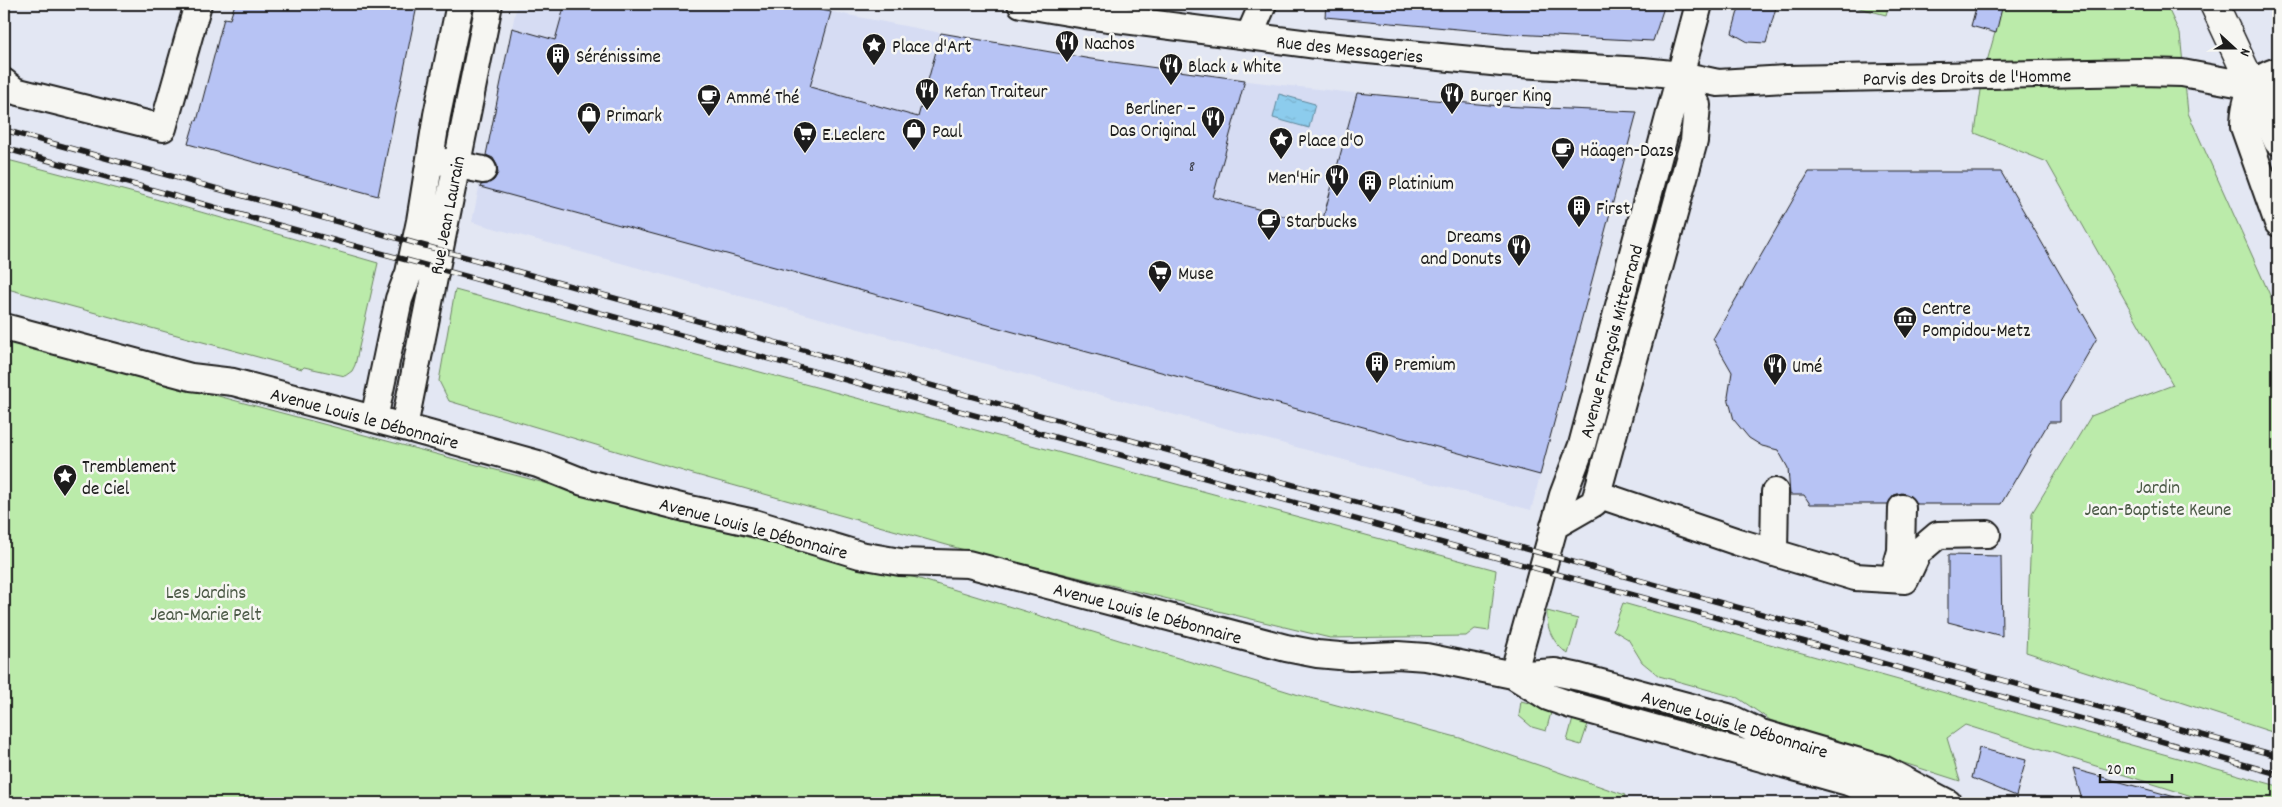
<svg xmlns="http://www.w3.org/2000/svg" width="2282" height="807" font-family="Dekko,sans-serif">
  <defs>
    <pattern id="water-ripples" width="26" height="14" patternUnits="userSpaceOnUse" patternTransform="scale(1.25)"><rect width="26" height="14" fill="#8ccced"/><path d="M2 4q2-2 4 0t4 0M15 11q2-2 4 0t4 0" fill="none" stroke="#78afcb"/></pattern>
  </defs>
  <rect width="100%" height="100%" fill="#e3e7f3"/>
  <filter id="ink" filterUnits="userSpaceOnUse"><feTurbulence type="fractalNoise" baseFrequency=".02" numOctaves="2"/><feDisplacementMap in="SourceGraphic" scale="10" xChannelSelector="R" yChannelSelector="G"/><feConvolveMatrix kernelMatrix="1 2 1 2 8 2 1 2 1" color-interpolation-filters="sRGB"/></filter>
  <g filter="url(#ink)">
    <path fill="#d6dcf3" d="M517,4H791L941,33L1082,57L1221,78L1362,94L1458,102L1637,112L1531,510L1026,375L472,222Z"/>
    <path fill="#bbebaa" stroke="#6c8463" d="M1844,4H1889L1886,15Z
      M2003,4H2166L2180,34L2188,113L2278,313V734L2026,652L2032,513L2091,416L2173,385L2047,162L1975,133L1983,76Z
      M4,159L138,194L378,263L355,365L352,371L345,376L304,367L302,369L4,288Z
      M455,290L1496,570L1489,631L1475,629L1466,636L1330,638L961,549L693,474L449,401L439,381Z
      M4,339L860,567L913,577L1299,695L1460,738L1625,795L1623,803H4Z
      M1623,603L2278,786V803H2214L1965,725L1947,738L1960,781L1770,720L1738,698L1659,676L1642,662L1628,639L1613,630Z
      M1547,611L1578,619L1568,654C1553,643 1546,629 1547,611Z
      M1581,690L1821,756L1935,803H1913L1895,794L1578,701Z
      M1521,701L1552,709L1546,731L1532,727L1519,716Z
      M1574,715L1812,780L1854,798L1588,724L1581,745L1567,741Z"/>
    <path fill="url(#water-ripples)" stroke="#5f8699" d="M1279,94L1315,104L1309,128L1273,118Z"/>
    <path fill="#b7c3f4" stroke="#1c1c1c" d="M235,4H408L417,6L378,196L188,144L195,120L197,121L224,18L230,19Z
      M565,4H791L831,12L810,87L918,117L941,33L1091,59L1245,80L1213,197L1321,226L1357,93L1500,106L1637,112L1540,475L480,187L481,185L487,184L494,180L498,173L497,165L493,158L486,155L512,28L555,40Z
      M1326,4H1665L1653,41L1513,34L1325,17Z
      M1740,4H1777L1766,43L1748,42L1732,33Z
      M1977,4H2003L1996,33L1971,26Z
      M1809,172H2001L2097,338L2060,402V422H2049L2001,504H1916L1910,496L1902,493L1894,495L1888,504H1810L1804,495H1790L1788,468L1778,450L1762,446L1749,438L1734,420L1728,397L1732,372L1713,339Z
      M1948,555L2001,556L2002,636L1948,622Z
      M1979,748L2026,760L2016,796L1972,778Z
      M2073,769L2175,797L2174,803H2083Z"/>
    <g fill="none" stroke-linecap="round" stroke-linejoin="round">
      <g stroke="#1c1c1c" stroke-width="30">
        <path id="minor" d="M1021,4L1086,15L1317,45L1502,63L1643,71L1681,75L1718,83L1787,79L2141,72L2182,73L2253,86
          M1249,36L1263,4
          M2278,71C2250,78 2244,102 2244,127L2278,223
          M4,82L15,91L163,128L198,4
          M439,161L483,170
          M4,327L191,377L233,382L404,427L538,464L583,482L685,508L754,523L860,555L900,562L968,564L1286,648L1317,654L1351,657L1397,655L1426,657L1513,675L1555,672L1579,677L1728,717L1761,733L1883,769L1948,803
          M374,419L399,299L409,273L420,221L437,115L460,4
          M404,427L489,4
          M1597,494L1738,542L1855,577L1905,580L1918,552L1938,535L1987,534
          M1554,526L1594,503L1597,494L1694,141L1697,105L1681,75
          M1774,553L1775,492
          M1893,579L1901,551L1902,508
          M1513,675L1563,495L1582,445L1699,4
          M1513,675L1548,697L1571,705L1848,782L1898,803"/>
      </g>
      <g stroke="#1c1c1c" stroke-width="31">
        <path id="major" d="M2214,4L2278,141
          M2253,86L2278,88"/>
      </g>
      <use href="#minor" stroke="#f6f6f2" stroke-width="26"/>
      <use href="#major" stroke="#f6f6f2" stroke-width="28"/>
      <g stroke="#1c1c1c" stroke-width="5.5">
        <path id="rail" d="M4,130L2278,756
          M4,148L256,219L1846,653L2278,774"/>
      </g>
      <use href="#rail" stroke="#f6f6f2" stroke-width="4" stroke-dasharray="11" stroke-linecap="butt"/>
    </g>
  </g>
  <defs>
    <g id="restaurant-pin" transform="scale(1.25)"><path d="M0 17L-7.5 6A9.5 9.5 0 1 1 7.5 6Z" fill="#1c1c1c" stroke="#f6f6f2"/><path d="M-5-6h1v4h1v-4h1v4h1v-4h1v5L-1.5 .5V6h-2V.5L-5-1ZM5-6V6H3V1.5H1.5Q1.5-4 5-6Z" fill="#fff"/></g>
    <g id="sight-pin" transform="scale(1.25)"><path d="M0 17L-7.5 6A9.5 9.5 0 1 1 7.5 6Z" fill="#1c1c1c" stroke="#f6f6f2"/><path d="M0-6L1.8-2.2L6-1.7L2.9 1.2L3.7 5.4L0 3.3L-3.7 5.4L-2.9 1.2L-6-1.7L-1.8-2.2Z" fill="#fff"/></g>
    <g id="building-pin" transform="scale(1.25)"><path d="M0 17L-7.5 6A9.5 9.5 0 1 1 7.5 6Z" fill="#1c1c1c" stroke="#f6f6f2"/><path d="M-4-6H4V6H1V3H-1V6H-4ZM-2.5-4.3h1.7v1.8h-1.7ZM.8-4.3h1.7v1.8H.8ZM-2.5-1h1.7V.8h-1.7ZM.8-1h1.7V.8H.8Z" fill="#fff"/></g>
    <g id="cafe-pin" transform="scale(1.25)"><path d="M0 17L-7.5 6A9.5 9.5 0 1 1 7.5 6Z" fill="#1c1c1c" stroke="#f6f6f2"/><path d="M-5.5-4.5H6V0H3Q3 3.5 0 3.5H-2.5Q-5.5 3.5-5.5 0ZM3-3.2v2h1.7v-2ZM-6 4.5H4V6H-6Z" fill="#fff"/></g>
    <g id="shop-pin" transform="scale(1.25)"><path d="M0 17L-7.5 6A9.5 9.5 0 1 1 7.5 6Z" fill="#1c1c1c" stroke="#f6f6f2"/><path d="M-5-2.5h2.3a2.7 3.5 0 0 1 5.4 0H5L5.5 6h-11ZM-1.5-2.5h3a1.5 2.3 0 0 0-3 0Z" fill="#fff"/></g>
    <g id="supermarket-pin" transform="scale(1.25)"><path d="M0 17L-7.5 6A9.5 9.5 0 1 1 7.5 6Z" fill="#1c1c1c" stroke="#f6f6f2"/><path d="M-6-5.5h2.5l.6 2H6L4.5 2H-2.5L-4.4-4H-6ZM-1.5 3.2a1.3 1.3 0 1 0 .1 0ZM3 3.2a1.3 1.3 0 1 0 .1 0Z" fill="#fff"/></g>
    <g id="museum-pin" transform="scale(1.25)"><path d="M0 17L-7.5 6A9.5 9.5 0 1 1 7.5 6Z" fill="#1c1c1c" stroke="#f6f6f2"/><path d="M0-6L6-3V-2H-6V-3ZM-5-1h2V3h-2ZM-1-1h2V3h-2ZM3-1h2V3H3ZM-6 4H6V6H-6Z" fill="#fff"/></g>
  </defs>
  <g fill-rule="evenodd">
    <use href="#restaurant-pin" x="1067" y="42"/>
    <use href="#sight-pin" x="874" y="45"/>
    <use href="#building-pin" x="558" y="55"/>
    <use href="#restaurant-pin" x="1171" y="65"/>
    <use href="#restaurant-pin" x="927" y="90"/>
    <use href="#restaurant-pin" x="1452" y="94"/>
    <use href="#cafe-pin" x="709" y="96"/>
    <use href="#shop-pin" x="589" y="114"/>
    <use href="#restaurant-pin" x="1213" y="118"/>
    <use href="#shop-pin" x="914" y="130"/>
    <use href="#supermarket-pin" x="805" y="133"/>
    <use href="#sight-pin" x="1281" y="139"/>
    <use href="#cafe-pin" x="1563" y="149"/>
    <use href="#restaurant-pin" x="1337" y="176"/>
    <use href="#building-pin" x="1370" y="182"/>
    <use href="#building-pin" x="1579" y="207"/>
    <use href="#cafe-pin" x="1269" y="220"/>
    <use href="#restaurant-pin" x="1519" y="246"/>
    <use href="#supermarket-pin" x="1160" y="272"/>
    <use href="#museum-pin" x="1905" y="318"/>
    <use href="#building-pin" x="1377" y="363"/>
    <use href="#restaurant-pin" x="1775" y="365"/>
    <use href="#sight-pin" x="65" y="476"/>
  </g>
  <g text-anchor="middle" stroke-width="5" stroke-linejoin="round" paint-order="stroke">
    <g font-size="16" fill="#434652">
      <text x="1192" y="171">8</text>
    </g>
    <g font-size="19" fill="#1c1c1c" stroke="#f6f6f2" text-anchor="start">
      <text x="1084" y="49">Nachos</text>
      <text x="892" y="52">Place d'Art</text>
      <text x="576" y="62">Sérénissime</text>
      <text x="1188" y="72">Black &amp; White</text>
      <text x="944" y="97">Kefan Traiteur</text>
      <text x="1470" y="101">Burger King</text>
      <text x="726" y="103">Ammé Thé</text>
      <text x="1196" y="114" text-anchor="end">Berliner –<tspan x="1196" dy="22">Das Original</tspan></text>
      <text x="606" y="121">Primark</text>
      <text x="932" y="137">Paul</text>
      <text x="822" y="140">E.Leclerc</text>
      <text x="1298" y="146">Place d'O</text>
      <text x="1580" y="156">Häagen-Dazs</text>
      <text x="1320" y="183" text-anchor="end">Men'Hir</text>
      <text x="1388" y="189">Platinium</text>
      <text x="1596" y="214">First</text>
      <text x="1286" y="227">Starbucks</text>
      <text x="1502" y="242" text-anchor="end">Dreams<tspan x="1502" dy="22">and Donuts</tspan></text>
      <text x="1178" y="279">Muse</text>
      <text x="1922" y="314">Centre<tspan x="1922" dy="22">Pompidou-Metz</tspan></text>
      <text x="1394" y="370">Premium</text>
      <text x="1792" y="372">Umé</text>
      <text x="82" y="472">Tremblement<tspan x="82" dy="22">de Ciel</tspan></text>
    </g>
    <g font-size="19" fill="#1c1c1c" stroke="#f6f6f2">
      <text transform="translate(1350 48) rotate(6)" y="7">Rue des Messageries</text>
      <text transform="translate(1967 76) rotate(-1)" y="7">Parvis des Droits de l'Homme</text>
      <text transform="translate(446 215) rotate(-79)" y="7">Rue Jean Laurain</text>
      <text transform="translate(1610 341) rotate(-75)" y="7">Avenue François Mitterrand</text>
      <text transform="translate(365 417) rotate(15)" y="7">Avenue Louis le Débonnaire</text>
      <text transform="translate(754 527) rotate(15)" y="7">Avenue Louis le Débonnaire</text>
      <text transform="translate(1148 612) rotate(15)" y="7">Avenue Louis le Débonnaire</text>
      <text transform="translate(1735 723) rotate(17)" y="7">Avenue Louis le Débonnaire</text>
    </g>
    <g font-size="19" fill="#4c5a47" stroke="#f6f6f2">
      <text x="2158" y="493">Jardin<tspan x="2158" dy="22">Jean-Baptiste Keune</tspan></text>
      <text x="206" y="598">Les Jardins<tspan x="206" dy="22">Jean-Marie Pelt</tspan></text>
    </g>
  </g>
  <rect width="2282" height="807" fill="none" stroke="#f6f6f2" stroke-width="20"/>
  <rect x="10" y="10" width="2262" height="787" fill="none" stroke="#1c1c1c" stroke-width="2" filter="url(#ink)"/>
  <g transform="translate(2234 48) rotate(111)" stroke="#f6f6f2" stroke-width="4" paint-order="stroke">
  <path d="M0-4L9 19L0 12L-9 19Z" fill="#1c1c1c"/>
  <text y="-8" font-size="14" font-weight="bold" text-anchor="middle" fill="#1c1c1c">N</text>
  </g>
  <path d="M2100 774v8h72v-8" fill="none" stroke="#1c1c1c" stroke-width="2.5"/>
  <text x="2107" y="774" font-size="15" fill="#1c1c1c" stroke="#f6f6f2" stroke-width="4" paint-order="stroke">20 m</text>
</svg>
